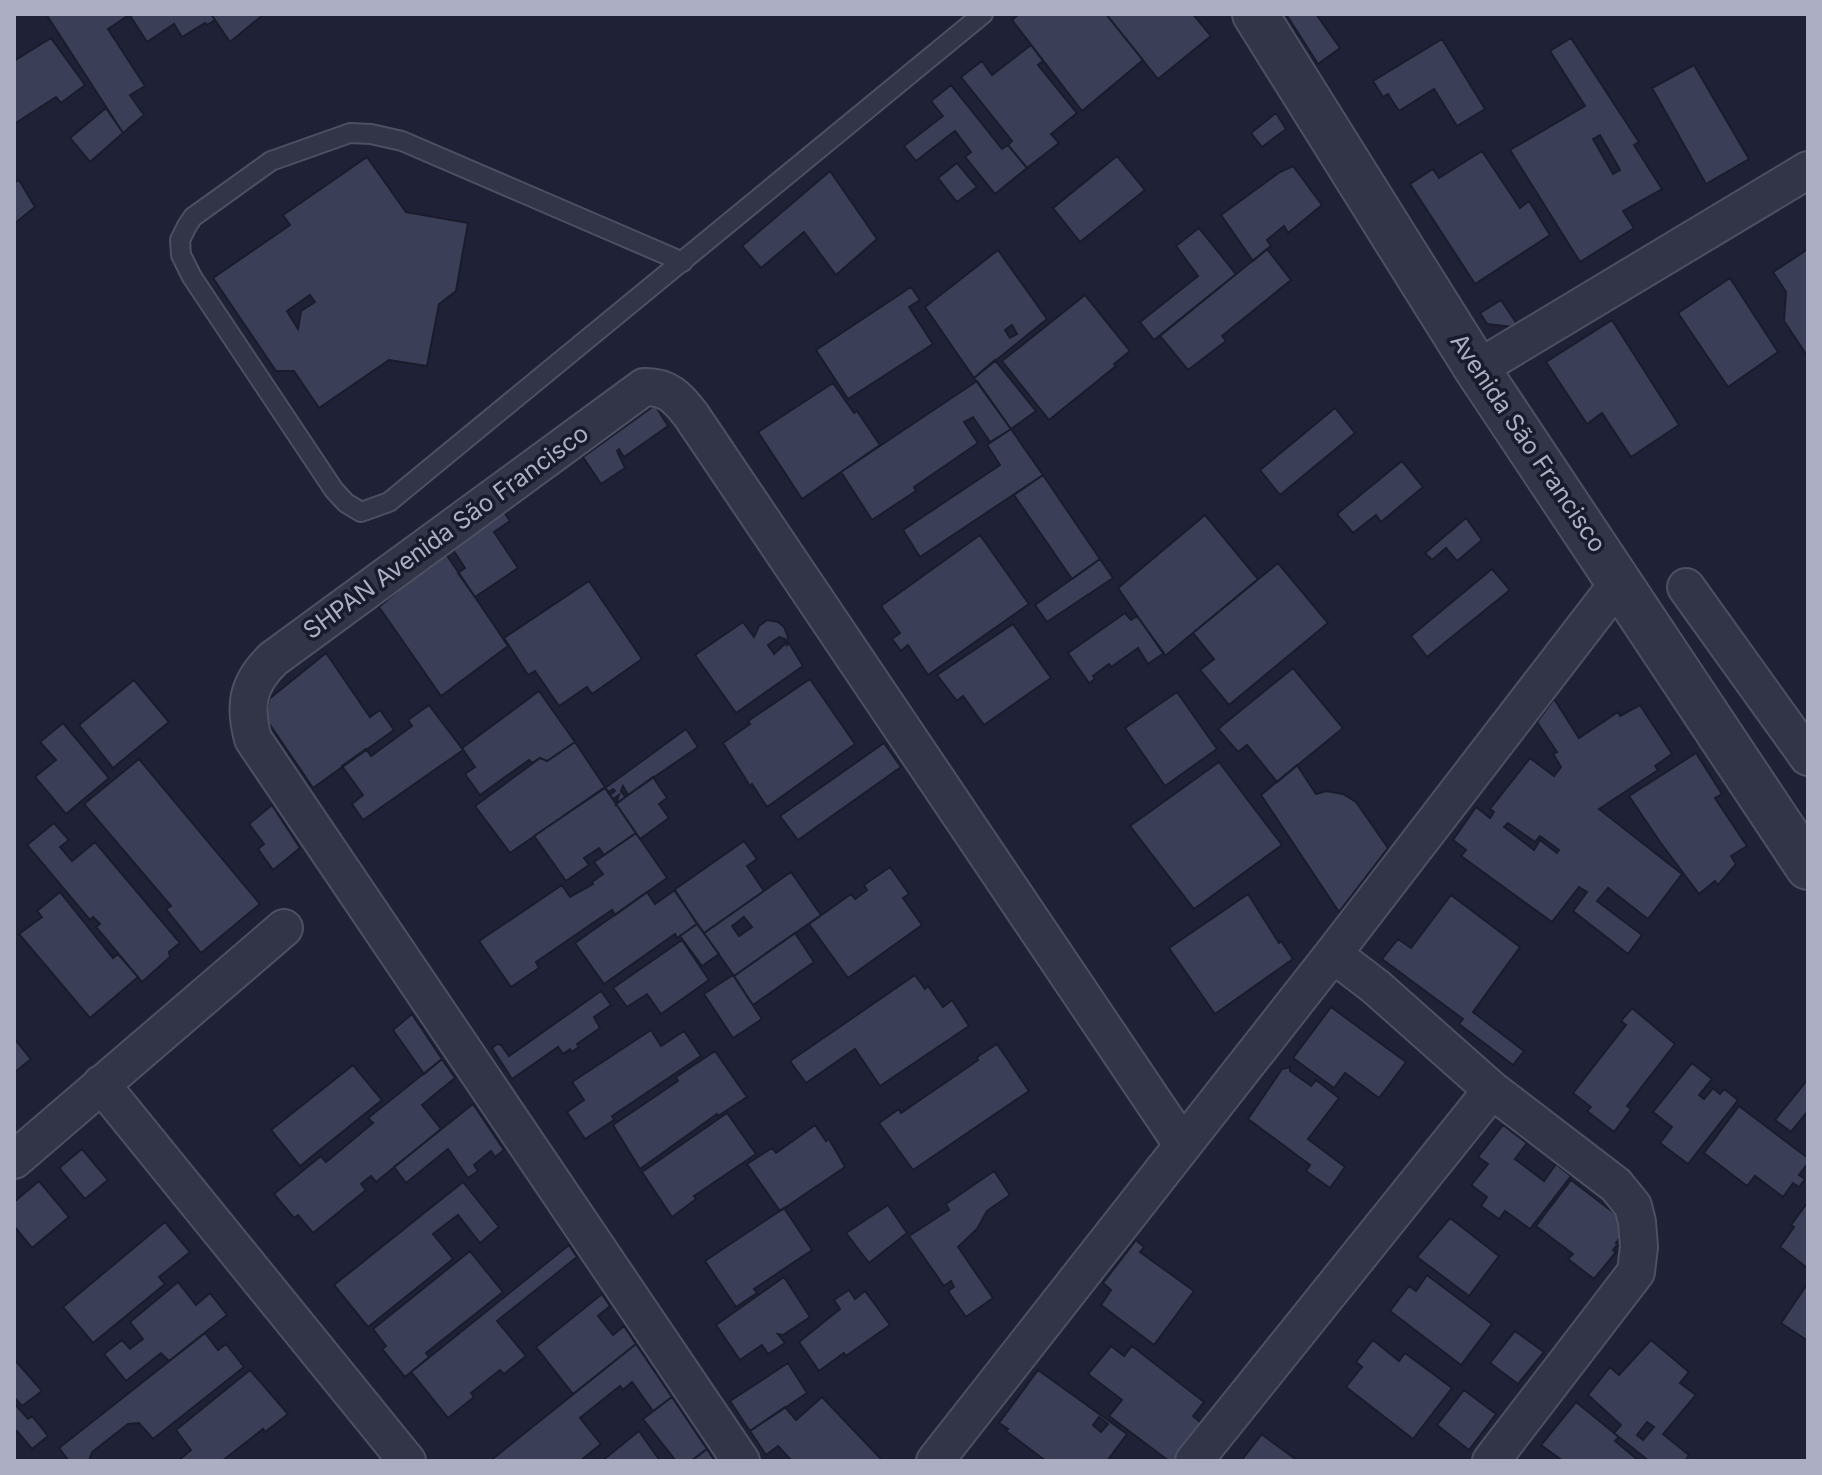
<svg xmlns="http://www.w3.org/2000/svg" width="1822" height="1475" font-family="Inter,sans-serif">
  <rect width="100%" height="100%" fill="#1f2236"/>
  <path fill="#3a3f57" stroke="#1a1c2d" stroke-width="2" fill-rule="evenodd" d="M46,14L129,15L108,29L145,86L130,95L144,115L123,133Z
    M129,14H211L215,20L207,25L205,23L182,37L174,24L147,42Z
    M211,14H264L230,42Z
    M1019,14H1106L1143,60L1082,111L1012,20Z
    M1106,14H1193L1211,36L1158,79Z
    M1286,14H1316L1340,48L1318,64Z
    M51,38L85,85L61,103L56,97L14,124V61Z
    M1571,38L1639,142L1634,145L1662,189L1623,211L1634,228L1580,262L1510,150L1585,106L1550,51ZM1600,135L1620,170L1613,174L1593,139Z
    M1442,39L1485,109L1457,126L1434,89L1399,111L1388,94L1383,97L1373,81Z
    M1031,45L1043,61L1038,65L1077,113L1051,134L1059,143L1027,168L1008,145L1012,141L961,77L982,61L992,75Z
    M1694,65L1749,159L1706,184L1652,88Z
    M951,85L1002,149L1008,145L1027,168L995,194L965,157L971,152L955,131L916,161L904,146L943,116L931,101Z
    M106,108L123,133L90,162L70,138Z
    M1276,113L1286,129L1262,147L1251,133Z
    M1482,151L1520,208L1529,201L1550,235L1475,284L1410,184L1433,169L1439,178Z
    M1117,156L1145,190L1080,242L1053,208Z
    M367,157L406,212L468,223L456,291L439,304L427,366L389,360L319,408L294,371H276L213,278L290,225L283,215ZM310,295L315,302L301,311L298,329L287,311Z
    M957,163L977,187L957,202L938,178Z
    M1293,166L1322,205L1288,233L1284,226L1267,240L1271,246L1253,261L1221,215L1280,172Z
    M830,171L877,239L836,275L804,232L761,268L742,246Z
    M19,180L35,207L14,224V183Z
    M1199,228L1236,274L1154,340L1140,322L1198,276L1176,246Z
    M1267,249L1291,280L1222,336L1226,341L1188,370L1160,336Z
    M1808,249V357L1784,321L1786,292L1773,272Z
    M998,250L1047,319L974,378L925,307ZM1012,325L1017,334L1010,338L1005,330Z
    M1730,278L1778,352L1728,387L1678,313Z
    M911,287L920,300L909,307L933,344L848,399L816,350Z
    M1085,295L1130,351L1114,364L1116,366L1049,420L1002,361Z
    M1501,300L1517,324L1513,327L1487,324L1480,313Z
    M1612,320L1679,425L1631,457L1602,413L1587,424L1546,362Z
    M995,360L1036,411L1011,429L974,378Z
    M977,381L1011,429L990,442L973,417L964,422L978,443L914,487L916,491L872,520L841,472Z
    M833,383L854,413L857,411L880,445L802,499L758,432Z
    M655,405L668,426L624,457L619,449L617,451L625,468L601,484L583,457Z
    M1335,408L1355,433L1280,495L1260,470Z
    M1011,429L1043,475L920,557L903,530L1000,465L987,445Z
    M1402,461L1423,487L1381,522L1376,515L1353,533L1337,514Z
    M1043,475L1100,559L1072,579L1014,495Z
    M504,512L510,521L494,532L518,568L475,597L458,573L465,568L452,548Z
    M1205,515L1258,579L1165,656L1118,588Z
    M1466,518L1482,540L1457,561L1446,548L1432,560L1425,553Z
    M980,535L1029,604L928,675L908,645L901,651L892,639L900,633L881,606Z
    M444,551L508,646L441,696L379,607Z
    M1100,559L1113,578L1047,622L1035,605Z
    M1278,563L1328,623L1229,705L1200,670L1214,659L1193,633Z
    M1492,569L1510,590L1427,657L1411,636Z
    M589,581L642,659L592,694L587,687L559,706L535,671L528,675L504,638Z
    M1125,613L1131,620L1137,616L1164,653L1148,664L1138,648L1111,667L1109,664L1093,676L1095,679L1089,683L1068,653Z
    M767,620L778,622L784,627L788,637L787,645L789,643L803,666L736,713L695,655L743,622L754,637L759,626ZM779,637L785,639L786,643L774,654L768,645Z
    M1013,624L1051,678L984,725L963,696L957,701L937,675Z
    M326,653L370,717L380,710L394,730L313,788L266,719L269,699Z
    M1293,668L1343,728L1277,782L1247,745L1238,752L1218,729Z
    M810,679L855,744L767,807L752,784L750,786L723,743L750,724L748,721Z
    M134,680L169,722L113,768L79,725Z
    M539,691L575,742L547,761L540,758L532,763L529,760L480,795L465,774L475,767L462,748Z
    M1177,692L1217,749L1165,786L1125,728Z
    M1554,699L1579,738L1618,712L1620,716L1640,705L1672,754L1655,766L1658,770L1599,809L1682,874L1648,919L1608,888L1597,901L1642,935L1628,954L1573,911L1587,892L1579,887L1552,922L1461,856L1466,850L1453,840L1476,807L1490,818L1494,812L1490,809L1530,758L1554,776L1561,767L1553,754L1557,752L1537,722ZM1508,823L1535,842L1540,836L1559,850L1557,853L1540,840L1534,850L1504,827Z
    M429,705L463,750L363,820L352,804L363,795L342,766L366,749L371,756L412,726L408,720Z
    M63,723L109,778L66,814L35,777L56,760L40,742Z
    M686,729L698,747L628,795L623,786L621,791L625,797L616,804L619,795L613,799L610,795L615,791L613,789L609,792L605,788Z
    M575,742L605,787L510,853L475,806L540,758L547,761Z
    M884,743L901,767L798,840L780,816Z
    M1696,753L1722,794L1715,798L1747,846L1731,856L1736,864L1718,885L1715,881L1699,894L1660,842L1629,796Z
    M139,759L260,904L201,953L166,909L171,906L84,804Z
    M1219,762L1282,845L1194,909L1130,826Z
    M1297,765L1316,794L1326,791L1343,794L1356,802L1388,848L1339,912L1261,795Z
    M653,777L667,798L659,804L669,818L640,839L616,804Z
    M605,788L636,833L604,855L599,848L584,858L589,865L566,881L534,836Z
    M272,805L300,848L273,870L258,849L264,844L249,824Z
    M54,823L69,840L60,847L72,861L95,842L180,943L169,952L170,957L142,982L96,927L100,924L93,917L90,920L27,845Z
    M636,833L667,878L615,915L612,910L536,962L539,968L511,987L479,941L562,885L570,897L593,884L592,882L603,874L594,862Z
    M744,841L757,859L747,866L764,891L704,933L674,890Z
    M890,867L909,894L903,898L922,925L848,978L809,924L851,894L855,899L867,890L864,885Z
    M791,872L821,915L734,976L704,933ZM744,917L752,927L739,936L732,926Z
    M675,890L697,924L677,938L675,934L604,984L575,943L647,892L655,904Z
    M60,892L113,958L118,954L138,977L90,1018L19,934L42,917L37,911Z
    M1248,894L1279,943L1281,941L1293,959L1215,1014L1169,948Z
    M1451,895L1520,947L1473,1012L1524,1051L1513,1065L1459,1024L1463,1019L1382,959L1398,939L1411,948Z
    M697,924L719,954L702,966L680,936Z
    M795,933L814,962L753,1005L734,976Z
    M682,940L709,980L661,1014L647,994L627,1007L613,988Z
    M733,975L762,1019L733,1038L704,994Z
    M915,975L925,989L928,986L943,1007L952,1000L969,1026L880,1086L855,1049L806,1083L790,1061Z
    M601,991L611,1005L594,1017L600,1028L577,1044L579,1047L571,1052L570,1049L563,1054L558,1047L512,1079L492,1048L497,1044L501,1045L509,1056Z
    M1331,1007L1406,1062L1379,1098L1345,1073L1334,1088L1293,1058Z
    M1632,1008L1675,1044L1627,1106L1631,1109L1614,1132L1587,1111L1591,1107L1573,1093L1626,1025L1621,1021Z
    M412,1014L442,1059L424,1074L393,1030Z
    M651,1030L661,1046L684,1031L701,1056L612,1116L614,1120L585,1139L567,1112L584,1100L572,1082Z
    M14,1038L31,1059L14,1073Z
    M997,1044L1029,1091L913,1170L879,1123L899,1109L901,1113L978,1060L977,1057Z
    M715,1051L747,1097L718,1116L717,1114L640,1169L613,1125L678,1081L676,1077Z
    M442,1059L455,1078L422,1105L441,1129L376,1182L371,1176L361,1184L366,1190L313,1233L298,1215L294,1218L274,1194L321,1156L326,1162L373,1123L368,1118Z
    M1692,1063L1712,1079L1699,1095L1704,1099L1713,1088L1720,1094L1724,1089L1738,1100L1688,1164L1660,1143L1672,1127L1653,1112Z
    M353,1065L382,1100L300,1166L271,1130Z
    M1290,1067V1071L1311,1086L1316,1080L1339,1098L1308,1139L1345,1167L1330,1188L1306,1171L1310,1165L1248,1119L1282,1069Z
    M1808,1079V1111L1791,1132L1775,1120Z
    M473,1104L504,1150L495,1157L491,1151L474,1165L478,1171L468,1178L448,1149L406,1183L394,1167Z
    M1739,1106L1808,1158V1163L1799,1175L1805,1179L1799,1187L1793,1183L1783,1197L1755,1176L1747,1186L1704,1153Z
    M727,1113L756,1154L694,1196L696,1199L672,1217L642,1172Z
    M815,1125L826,1141L829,1139L845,1167L780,1211L747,1164L772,1148L776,1153Z
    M1503,1125L1527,1143L1515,1159L1544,1181L1556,1164L1571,1176L1530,1229L1505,1211L1499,1219L1481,1206L1487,1197L1471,1185L1488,1164L1478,1157Z
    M82,1149L108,1180L85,1199L59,1168Z
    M994,1171L1010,1195L987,1211L977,1229L958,1247L993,1298L966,1317L948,1291L954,1287L951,1281L944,1286L909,1236L949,1210L946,1204Z
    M1571,1180L1630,1225L1616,1243L1618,1244L1613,1250L1616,1252L1594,1279L1568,1259L1573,1254L1536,1226Z
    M39,1181L69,1217L32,1248L14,1226V1202Z
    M463,1182L499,1227L480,1243L458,1215L433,1234L453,1259L368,1327L334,1285Z
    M1808,1202V1264L1806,1267L1780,1247L1794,1227L1791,1225Z
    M888,1205L907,1233L869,1263L846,1233Z
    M784,1208L812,1250L754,1289L757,1293L736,1307L705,1261Z
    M1450,1218L1499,1256L1469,1296L1417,1257Z
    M165,1222L190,1252L159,1277L165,1284L93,1343L63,1307Z
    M1136,1240L1144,1247L1140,1252L1194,1291L1154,1345L1101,1305L1111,1290L1103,1283Z
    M569,1245L577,1257L497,1321L526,1356L504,1374L500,1370L471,1393L474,1397L448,1418L411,1372Z
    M470,1251L503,1292L426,1353L429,1357L405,1377L382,1349L386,1346L373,1329Z
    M1427,1275L1492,1324L1461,1365L1390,1311L1409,1286L1416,1291Z
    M784,1277L810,1317L783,1335L778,1334L785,1343L768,1354L762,1345L740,1360L716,1325Z
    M178,1282L196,1305L210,1293L227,1315L169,1361L161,1353L126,1381L104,1354L122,1340L130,1349L143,1339L130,1322Z
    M1808,1283V1341L1781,1323Z
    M849,1290L855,1299L865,1291L890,1325L846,1356L844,1353L819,1371L799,1342L840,1309L834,1300Z
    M602,1294L610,1306L598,1316L613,1335L624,1326L636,1344L573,1394L536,1347Z
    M1515,1331L1544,1352L1518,1384L1490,1363Z
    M205,1333L218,1350L226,1344L244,1367L153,1439L139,1423L128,1424L92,1452L89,1461H69L59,1448Z
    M1373,1340L1399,1361L1405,1353L1452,1388L1413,1439L1346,1387L1362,1367L1356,1362Z
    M1651,1340L1689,1372L1680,1383L1696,1395L1663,1434L1689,1455L1685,1461H1649L1614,1433L1621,1425L1588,1395L1610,1367L1619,1375ZM1647,1422L1654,1427L1643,1440L1637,1435Z
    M636,1344L672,1397L653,1411L632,1382L623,1390L620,1386L580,1418L601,1444L580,1461H490Z
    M1111,1346L1124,1356L1132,1346L1204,1402L1193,1416L1206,1427L1180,1461H1169L1109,1416L1122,1400L1088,1374Z
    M14,1359L42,1391L22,1406L14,1397Z
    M788,1363L807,1393L750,1431L730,1401Z
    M250,1370L288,1414L265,1432L263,1429L222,1461H178L191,1450L176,1430Z
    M1038,1370L1127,1434L1107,1461H1046L1006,1431L1008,1429L999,1423ZM1099,1417L1108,1424L1101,1432L1093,1425Z
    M1464,1390L1496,1414L1469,1450L1437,1425Z
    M672,1397L707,1449L691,1461H676L643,1419Z
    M822,1397L882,1460L792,1461L778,1446L766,1455L750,1431L785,1407L796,1420Z
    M1576,1402L1619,1437L1615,1441L1639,1461H1563L1541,1445Z
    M14,1403L28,1419L32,1416L48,1436L32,1449L17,1431L14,1434Z
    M639,1431L660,1461H602L634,1435Z
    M1262,1434L1264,1436L1298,1461H1241Z
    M707,1449L715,1461H691Z"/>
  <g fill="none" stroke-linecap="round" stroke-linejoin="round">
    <g stroke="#4d4f62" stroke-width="22">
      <path id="service" d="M683,262L402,141L371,134L350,133L271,161L193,217L187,226L180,240L181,255L192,277L334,490L346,503L361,512L389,502L983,14"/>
    </g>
    <g stroke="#4d4f62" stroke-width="40">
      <path id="minor" d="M1477,369L1808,170
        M1686,587L1808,757
        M1333,954L1376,987L1492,1090L1616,1185L1633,1206L1637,1222L1639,1247L1636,1272L1491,1461
        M101,1084L407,1461
        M14,1160L284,928
        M741,1461L253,739C244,706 247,684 273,659L644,387C667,386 678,398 691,415L1182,1144
        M935,1461L1333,954L1620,581
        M1194,1461L1492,1090"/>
    </g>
    <g stroke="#4d4f62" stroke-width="48">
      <path id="tertiary" d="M1255,14L1477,369L1808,867"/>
    </g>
    <use href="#service" stroke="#323547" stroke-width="18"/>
    <use href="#minor" stroke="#323547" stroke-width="36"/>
    <use href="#tertiary" stroke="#323547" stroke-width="44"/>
  </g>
  <g text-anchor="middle" stroke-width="7" stroke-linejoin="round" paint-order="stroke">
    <g font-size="24" fill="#acafc4" stroke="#181b2b">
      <text transform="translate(1528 443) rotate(56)" y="8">Avenida São Francisco</text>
      <text transform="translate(446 532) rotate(-36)" y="8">SHPAN Avenida São Francisco</text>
    </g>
  </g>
  <rect width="1822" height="1475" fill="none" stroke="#acafc4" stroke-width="32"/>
</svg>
